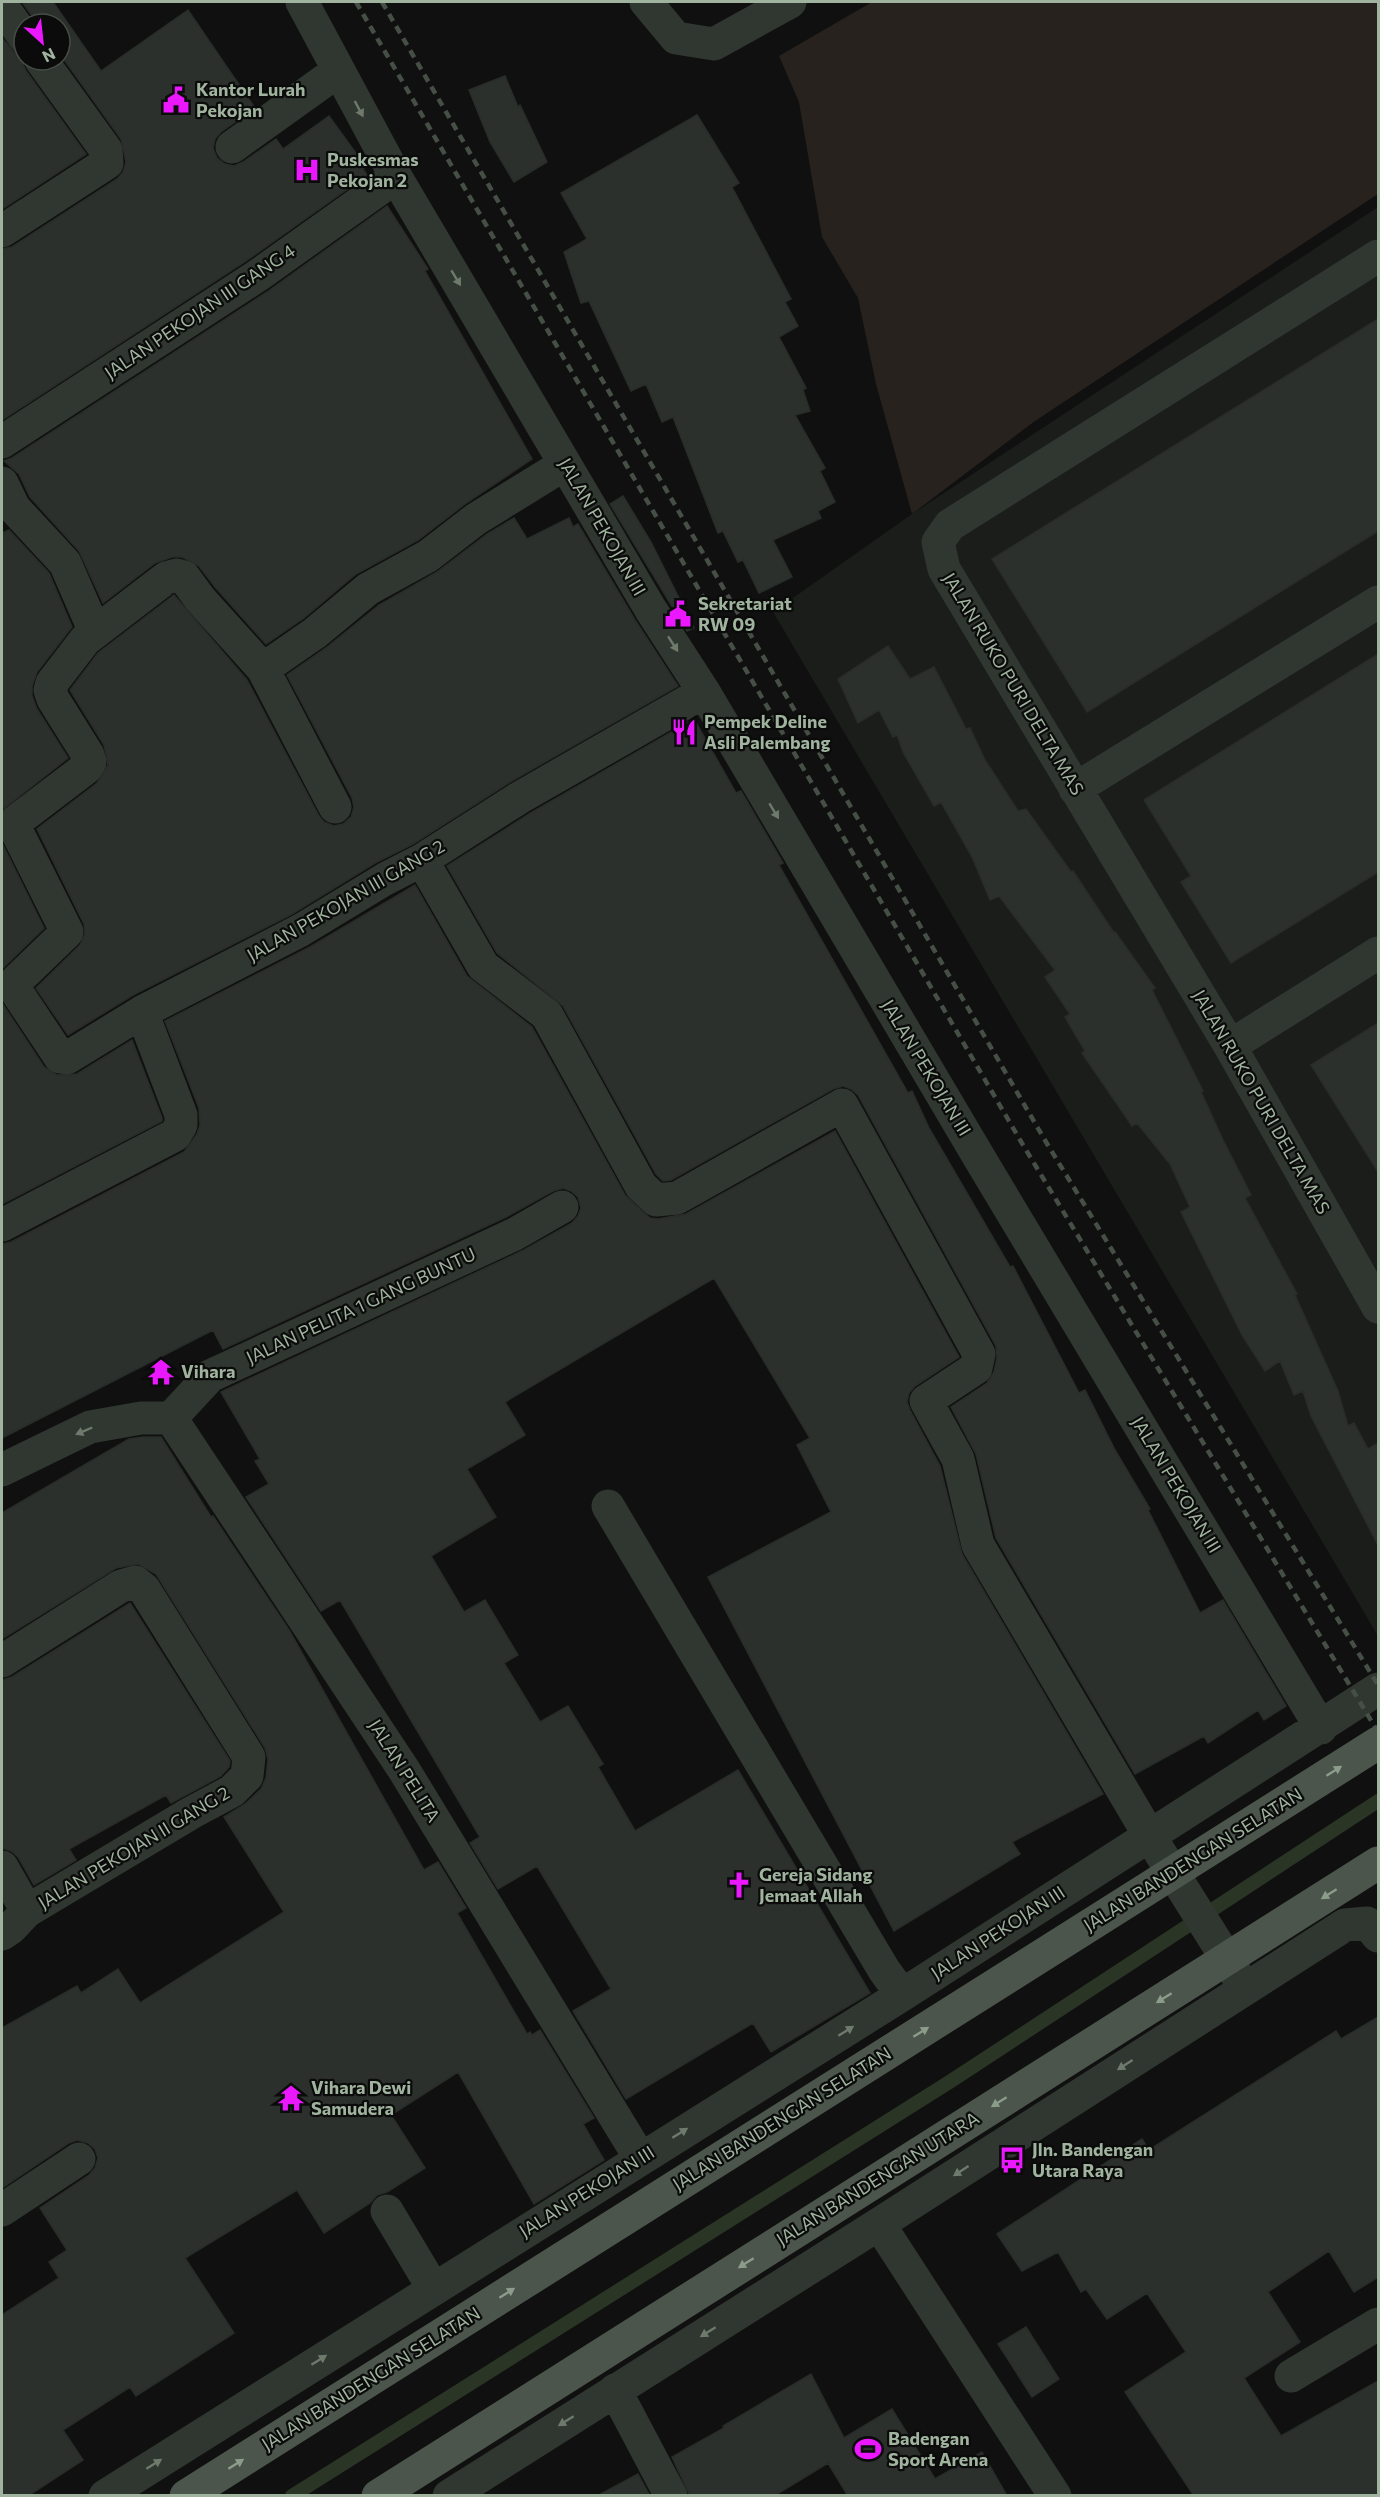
<svg xmlns="http://www.w3.org/2000/svg" width="1380" height="2497" font-family="Commissioner,sans-serif">
  <rect width="100%" height="100%" fill="#0f100f"/>
  <path fill="#1b1d1b" d="M1378,207V1636L773,612L912,514Z"/>
  <path fill="#28221e" d="M872,2H1378V194L1035,421L912,514L876,384L858,298L822,237L799,102L779,56Z"/>
  <g fill="none" stroke-linecap="round" stroke-linejoin="round">
    <path stroke="#2a3525" stroke-width="14" d="M292,2496L951,2081L1378,1801"/>
  </g>
  <path fill="#2c302c" stroke="#292d2a" stroke-width="1.5" d="M22,2H53L101,71L188,10L255,108L221,132L215,139L213,148L217,158L225,164L234,166L243,162L276,139L283,149L329,116L366,167L363,169L367,175L246,261L2,420V249L12,247L117,179L123,172L126,162L121,139L60,54V24H38Z
    M2,38L16,54L23,55L22,62L26,71L86,154L2,209Z
    M505,76L518,107L520,105L547,162L514,182L490,142L469,90Z
    M697,115L739,183L732,187L791,299L785,302L798,326L779,337L806,388L803,390L810,411L795,415L825,468L820,471L835,502L818,511L821,518L773,540L792,577L759,593L743,560L738,562L723,531L718,533L673,417L662,422L646,384L631,391L589,301L581,303L564,252L587,239L561,193Z
    M387,206L428,269L425,271L532,459L465,504L418,540L356,574L304,618L266,644L215,587L199,566L182,557H172L155,563L103,603L79,551L30,497L19,474L4,461L12,458L267,292Z
    M1378,319V531L1087,712L992,559Z
    M623,496L651,542L694,628L687,631L610,504Z
    M514,518L527,539L569,518L573,527L578,524L635,620L678,686L510,782L413,844L375,863L292,914L133,995L68,1035L36,988L80,945L85,934L84,924L37,829L97,783L108,765L104,745L70,690L98,653L174,595L247,680L319,816L324,822L334,826L343,824L351,817L354,807L352,798L287,675L327,647L379,605L437,572L487,534Z
    M9,530L49,573L72,627L37,672L32,686V696L37,709L68,758L2,810V533Z
    M888,646L910,679L934,667L966,729L970,728L985,760L1018,811L1026,809L1071,872L1073,871L1114,933L1115,932L1155,988L1152,990L1203,1091L1201,1092L1223,1140L1251,1195L1245,1198L1297,1294L1295,1295L1338,1391L1348,1426L1354,1423L1368,1449L1378,1443V1545L1311,1416L1303,1391L1294,1395L1280,1361L1265,1371L1242,1335L1181,1212L1190,1207L1170,1164L1137,1123L1132,1126L1082,1053L1085,1051L1065,1017L1070,1014L1045,977L1055,970L999,896L990,900L973,859L941,802L934,806L903,752L897,735L893,737L879,710L858,723L838,679Z
    M1378,654V872L1231,963L1181,882L1191,876L1144,800Z
    M694,719L736,793L741,791L783,863L779,865L908,1093L912,1091L929,1128L1010,1267L1013,1266L1079,1393L1085,1390L1115,1450L1150,1509L1148,1510L1200,1613L1223,1600L1286,1706L1264,1720L1258,1710L1208,1743L1204,1736L1135,1774L996,1538L976,1454L951,1407L987,1383L994,1372L997,1358L996,1346L858,1095L851,1089L843,1086L833,1089L671,1180L663,1181L656,1174L563,1006L497,953L447,866L529,814Z
    M2,843L44,928L2,969Z
    M415,885L467,976L532,1027L625,1195L650,1218L658,1219L686,1214L835,1131L959,1357L915,1386L909,1393L907,1402L910,1410L940,1466L962,1554L1103,1794L1012,1842L1020,1854L894,1931L708,1577L831,1512L797,1445L810,1438L714,1278L505,1402L525,1435L467,1469L496,1517L431,1556L464,1612L485,1600L518,1655L504,1663L540,1722L568,1706L603,1764L598,1767L635,1831L738,1770L870,1993L771,2052L753,2023L626,2099L573,2011L611,1989L537,1866L498,1889L470,1843L480,1837L340,1600L321,1611L246,1497L269,1484L255,1461L260,1459L221,1392L524,1250L572,1223L578,1216L581,1208L578,1197L571,1191L563,1188L553,1191L506,1217L223,1349L213,1330L2,1438V1244L11,1242L184,1152L197,1134L200,1125L199,1108L165,1021L310,947Z
    M2,1003L44,1067L57,1075L77,1074L132,1040L162,1118V1121L2,1204Z
    M1378,1023V1172L1311,1065Z
    M143,1437H161L211,1517L213,1516L289,1630L424,1870L438,1862L466,1908L457,1913L527,2034L530,2032L532,2035L540,2030L594,2118L583,2124L604,2160L534,2204L458,2072L391,2115L425,2168L387,2192L377,2195L370,2203L324,2233L297,2190L185,2258L234,2333L136,2396L130,2387L63,2430L83,2460L28,2496H2V2315L59,2278L49,2262L67,2250L40,2208L89,2175L95,2168L98,2158L95,2149L88,2143L77,2140L69,2143L2,2188V2028L77,1986L81,1993L118,1969L140,2003L284,1912L224,1817L245,1804L261,1789L266,1778L268,1759L265,1748L156,1574L138,1564L116,1568L2,1639V1513L129,1439Z
    M130,1603L230,1761L229,1767L221,1776L171,1803L166,1795L69,1849L76,1860L34,1885L18,1857L11,1851L2,1848V1680L12,1677Z
    M1378,2017V2277L1354,2292L1329,2251L1268,2292L1300,2342L1244,2378L1281,2436L1378,2381V2496H1194L1125,2392L1186,2352L1147,2293L1107,2319L1086,2289L1081,2292L1058,2252L1022,2271L997,2234L1142,2139L1149,2150L1336,2031L1341,2039Z
    M1026,2327L1059,2379L1032,2397L998,2344Z
    M811,2374L844,2438L892,2409L935,2479L982,2452L1007,2496H848L828,2463L774,2496H690L672,2457L724,2428L723,2426Z
    M638,2474L650,2496H597Z"/>
  <g fill="none" stroke-linecap="round" stroke-linejoin="round">
    <path stroke="#303630" stroke-width="33" d="M302,2L396,177L651,610L704,692L980,1159L1321,1728
      M646,2L676,38L714,44L790,2
      M2,6L24,37
      M232,147L338,71
      M2,231L107,163L106,150L41,60
      M1378,256L950,525L938,542L944,569L1230,1046L1378,1307
      M2,442L257,276L396,177
      M2,483L14,508L65,563L95,632
      M263,669L315,633L368,589L428,556L476,519L565,464
      M1075,789L1378,602
      M422,860L483,966L547,1015L641,1186L656,1200L677,1198L842,1105L979,1354L976,1368L926,1401L958,1459L978,1545L1149,1835L1245,1988
      M12,985L67,932L14,826L15,822L86,768L90,762L88,755L53,699L50,690L52,683L85,640L166,578L177,575L184,577L200,599L263,669L335,807
      M12,985L60,1057L67,1058L142,1012L301,930L385,879L422,860L519,798L704,692
      M1230,1046L1378,953
      M2,1225L175,1135L181,1125V1115L142,1012
      M171,1418L210,1376L515,1234L562,1207
      M2,1470L90,1427L141,1418H171L404,1770L640,2158
      M608,1506L884,1970L902,1995
      M2,1661L121,1586L135,1582L144,1589L249,1757L247,1776L232,1791L191,1813L27,1911
      M2,1867L27,1911L11,1928L2,1934
      M2,2210L79,2159
      M387,2211L433,2288
      M879,2224L1055,2496
      M1291,2376L1378,2324
      M615,2390L671,2496
      M105,2496L902,1995L1378,1689
      M449,2496L879,2224L1345,1925L1367,1923L1378,1936"/>
    <path stroke="#464f46" stroke-width="4.5" stroke-dasharray="8 6" stroke-linecap="butt" d="M356,2L1023,1145L1378,1732
      M382,2L1046,1142L1378,1685"/>
    <path stroke="#4b554c" stroke-width="33" d="M186,2496L1378,1743
      M378,2496L1378,1863"/>
  </g>
  <defs><path id="oneway-solid" d="M-6-.8H1V-3.2L6.5 0L1 3.2V.8H-6Z" transform="scale(1.5)"/></defs>
  <g fill="#6e7b6c">
    <use href="#oneway-solid" transform="translate(359 109) rotate(62)"/>
    <use href="#oneway-solid" transform="translate(456 278) rotate(59)"/>
    <use href="#oneway-solid" transform="translate(673 644) rotate(57)"/>
    <use href="#oneway-solid" transform="translate(774 811) rotate(59)"/>
    <use href="#oneway-solid" transform="translate(84 1431) rotate(157)"/>
    <use href="#oneway-solid" transform="translate(846 2031) rotate(-32)"/>
    <use href="#oneway-solid" transform="translate(1125 2065) rotate(147)"/>
    <use href="#oneway-solid" transform="translate(680 2133) rotate(-32)"/>
    <use href="#oneway-solid" transform="translate(961 2171) rotate(147)"/>
    <use href="#oneway-solid" transform="translate(708 2332) rotate(148)"/>
    <use href="#oneway-solid" transform="translate(319 2360) rotate(-32)"/>
    <use href="#oneway-solid" transform="translate(566 2421) rotate(148)"/>
    <use href="#oneway-solid" transform="translate(154 2464) rotate(-32)"/>
  </g>
  <g fill="#8b9c8a">
    <use href="#oneway-solid" transform="translate(1334 1771) rotate(-32)"/>
    <use href="#oneway-solid" transform="translate(1329 1894) rotate(148)"/>
    <use href="#oneway-solid" transform="translate(1164 1998) rotate(148)"/>
    <use href="#oneway-solid" transform="translate(921 2032) rotate(-32)"/>
    <use href="#oneway-solid" transform="translate(999 2102) rotate(148)"/>
    <use href="#oneway-solid" transform="translate(746 2263) rotate(148)"/>
    <use href="#oneway-solid" transform="translate(507 2293) rotate(-32)"/>
    <use href="#oneway-solid" transform="translate(236 2464) rotate(-32)"/>
  </g>
  <defs>
    <g id="civic-bare" transform="scale(2.07)"><path d="M-.6-6.5H3V-4.5H.6V-3L4-1V1h2V6H-6V1h2V-1L-.6-3ZM-1.2 2.5V6h2.4V2.5Z" fill="#eb18ff" stroke="#0a0b0a" stroke-width="2.5" paint-order="stroke"/></g>
    <g id="hospital-bare" transform="scale(2.07)"><path d="M-5-5h3v3.5h4V-5h3V5h-3V1.5h-4V5h-3Z" fill="#eb18ff" stroke="#0a0b0a" stroke-width="2.5" paint-order="stroke"/></g>
    <g id="restaurant-bare" transform="scale(2.07)"><path d="M-5-6h1v4h1v-4h1v4h1v-4h1v5L-1.5 .5V6h-2V.5L-5-1ZM5-6V6H3V1.5H1.5Q1.5-4 5-6Z" fill="#eb18ff" stroke="#0a0b0a" stroke-width="2.5" paint-order="stroke"/></g>
    <g id="temple-bare" transform="scale(2.07)"><path d="M0-6L5-2H3V0L6.5 2.5H4V6H1.5V3h-3V6H-4V2.5H-6.5L-3 0V-2H-5Z" fill="#eb18ff" stroke="#0a0b0a" stroke-width="2.5" paint-order="stroke"/></g>
    <g id="church-bare" transform="scale(2.07)"><path d="M-1.2-6h2.4v3.5h3.3v2.4h-3.3V6h-2.4V-.1h-3.3v-2.4h3.3Z" fill="#eb18ff" stroke="#0a0b0a" stroke-width="2.5" paint-order="stroke"/></g>
    <g id="bus-bare" transform="scale(2.07)"><path d="M-5-6H5V4H4V6H2V4H-2V6H-4V4H-5ZM-3.5-4V0h7V-4ZM-3.5 1.2v1.5H-2V1.2ZM2 1.2v1.5H3.5V1.2Z" fill="#eb18ff" stroke="#0a0b0a" stroke-width="2.5" paint-order="stroke"/></g>
    <g id="stadium-bare" transform="scale(2.07)"><path d="M0-5a6.5 5 0 1 0 0 10a6.5 5 0 1 0 0-10ZM-3.5-1.8h7v3.6h-7Z" fill="#eb18ff" stroke="#0a0b0a" stroke-width="2.5" paint-order="stroke"/></g>
  </defs>
  <g fill-rule="evenodd">
    <use href="#civic-bare" x="176" y="100"/>
    <use href="#hospital-bare" x="307" y="170"/>
    <use href="#civic-bare" x="678" y="614"/>
    <use href="#restaurant-bare" x="684" y="732"/>
    <use href="#temple-bare" x="161" y="1372"/>
    <use href="#church-bare" x="739" y="1885"/>
    <use href="#temple-bare" x="291" y="2098"/>
    <use href="#bus-bare" x="1012" y="2160"/>
    <use href="#stadium-bare" x="868" y="2449"/>
  </g>
  <g text-anchor="middle" stroke-width="4.5" stroke-linejoin="round" paint-order="stroke">
    <g font-size="18" font-weight="bold" fill="#a0b39e" stroke="#0a0b0a" text-anchor="start">
      <text x="196" y="96">Kantor Lurah<tspan x="196" dy="21">Pekojan</tspan></text>
      <text x="327" y="166">Puskesmas<tspan x="327" dy="21">Pekojan 2</tspan></text>
      <text x="698" y="610">Sekretariat<tspan x="698" dy="21">RW 09</tspan></text>
      <text x="704" y="728">Pempek Deline<tspan x="704" dy="21">Asli Palembang</tspan></text>
      <text x="181" y="1378">Vihara</text>
      <text x="759" y="1881">Gereja Sidang<tspan x="759" dy="21">Jemaat Allah</tspan></text>
      <text x="311" y="2094">Vihara Dewi<tspan x="311" dy="21">Samudera</tspan></text>
      <text x="1032" y="2156">Jln. Bandengan<tspan x="1032" dy="21">Utara Raya</tspan></text>
      <text x="888" y="2445">Badengan<tspan x="888" dy="21">Sport Arena</tspan></text>
    </g>
    <g font-size="18" fill="#a0b39e" stroke="#0a0b0a">
      <text transform="translate(200 312) rotate(-34)" y="6">JALAN PEKOJAN III GANG 4</text>
      <text transform="translate(602 527) rotate(60)" y="6">JALAN PEKOJAN III</text>
      <text transform="translate(1013 684) rotate(59)" y="6">JALAN RUKO PURI DELTA MAS</text>
      <text transform="translate(346 901) rotate(-30)" y="6">JALAN PEKOJAN III GANG 2</text>
      <text transform="translate(926 1068) rotate(59)" y="6">JALAN PEKOJAN III</text>
      <text transform="translate(1261 1102) rotate(60)" y="6">JALAN RUKO PURI DELTA MAS</text>
      <text transform="translate(361 1306) rotate(-25)" y="6">JALAN PELITA 1 GANG BUNTU</text>
      <text transform="translate(1176 1485) rotate(59)" y="6">JALAN PEKOJAN III</text>
      <text transform="translate(404 1771) rotate(58)" y="6">JALAN PELITA</text>
      <text transform="translate(134 1848) rotate(-31)" y="6">JALAN PEKOJAN II GANG 2</text>
      <text transform="translate(1193 1860) rotate(-32)" y="6">JALAN BANDENGAN SELATAN</text>
      <text transform="translate(998 1933) rotate(-33)" y="6">JALAN PEKOJAN III</text>
      <text transform="translate(782 2119) rotate(-32)" y="6">JALAN BANDENGAN SELATAN</text>
      <text transform="translate(878 2179) rotate(-32)" y="6">JALAN BANDENGAN UTARA</text>
      <text transform="translate(587 2192) rotate(-32)" y="6">JALAN PEKOJAN III</text>
      <text transform="translate(371 2379) rotate(-32)" y="6">JALAN BANDENGAN SELATAN</text>
    </g>
  </g>
  <rect width="1380" height="2497" fill="none" stroke="#a0b39e" stroke-width="6"/>
  <g transform="translate(42 42) rotate(153)"><circle r="28" fill="#0a0b0a" stroke="#464e45" stroke-width="1.5"/>
  <path d="M0-4.5L10 22L0 15L-10 22Z" fill="#eb18ff"/>
  <text y="-9" font-size="16" font-weight="bold" text-anchor="middle" fill="#a0b39e">N</text>
  </g>
</svg>
